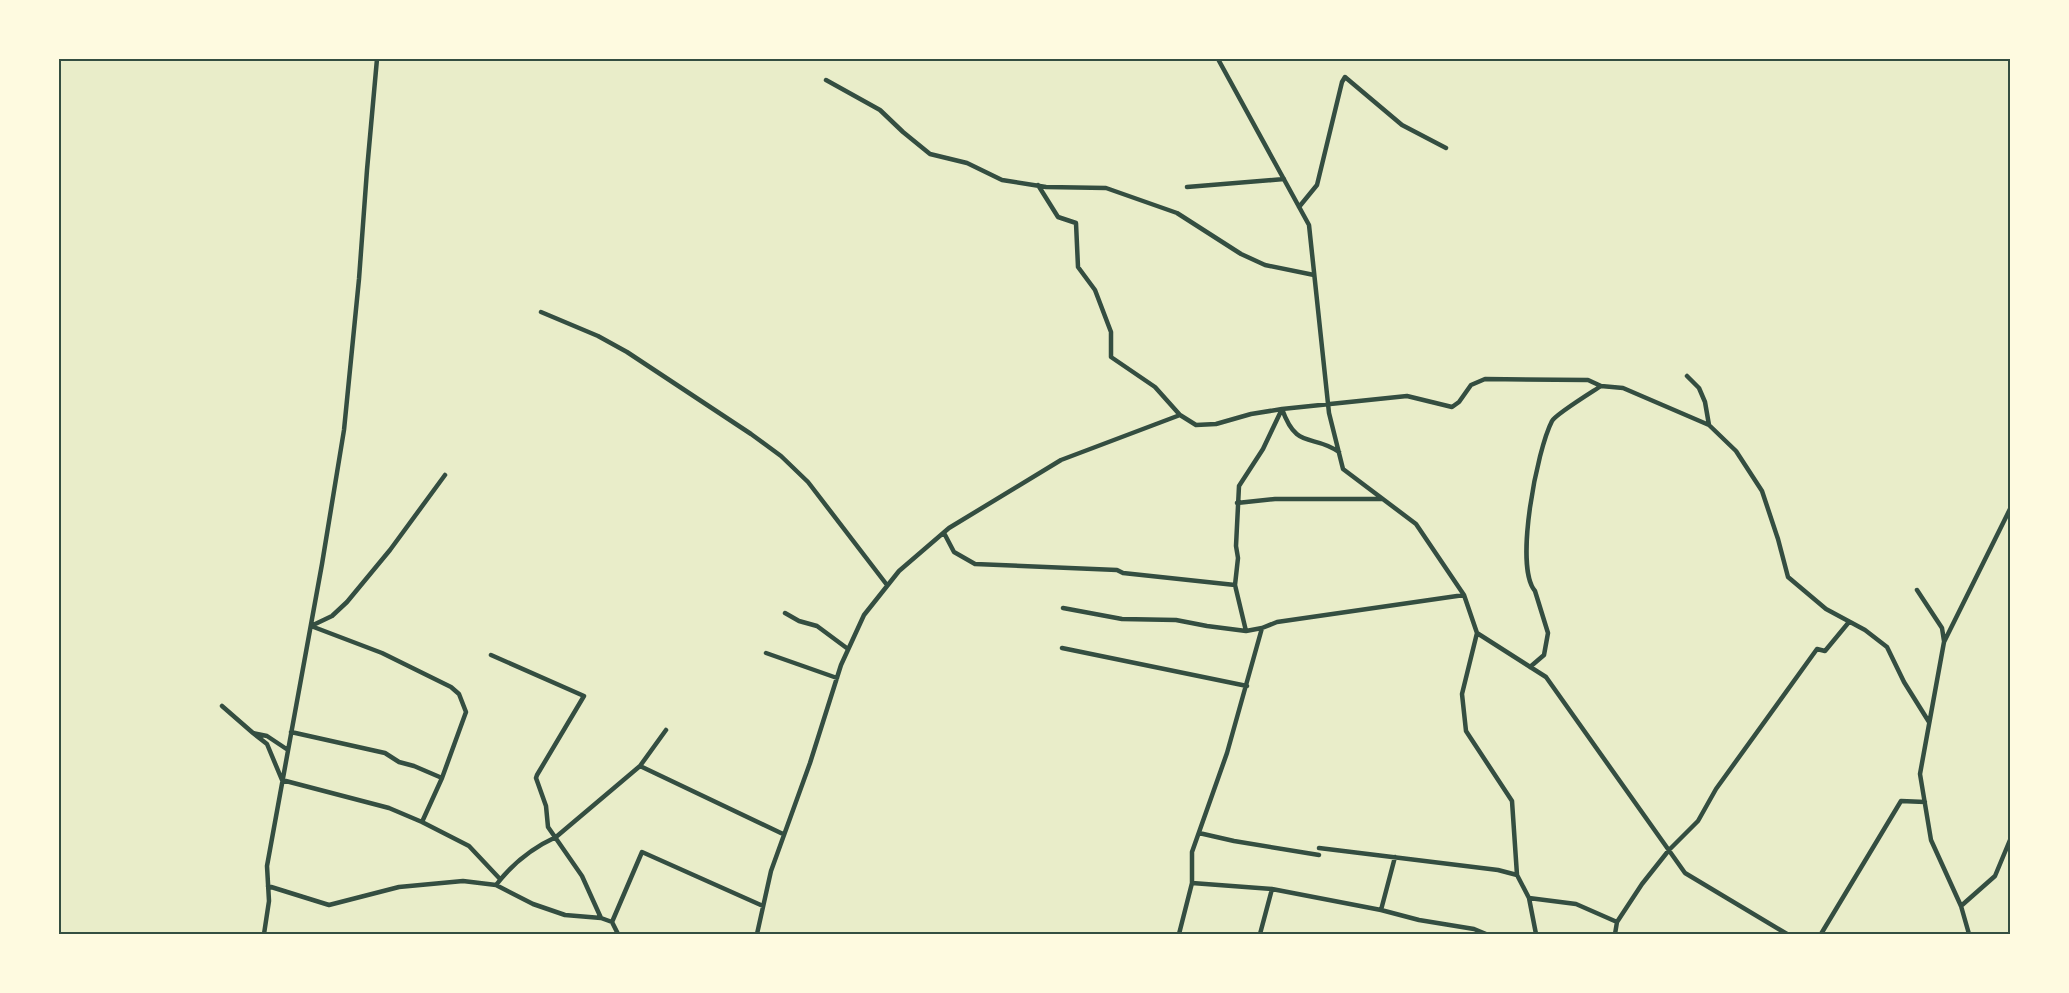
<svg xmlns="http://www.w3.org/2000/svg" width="2069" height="993" font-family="Karla,sans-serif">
  <rect width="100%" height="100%" fill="#e9edc9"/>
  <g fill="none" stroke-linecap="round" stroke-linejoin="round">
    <path stroke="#344e41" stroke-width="4.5" d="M1218,59L1309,225L1329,413L1343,469L1416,524L1464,595L1477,633L1546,677L1685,873L1787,934
      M826,80L880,110L903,132L930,154L967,163L1002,180L1046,187L1106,188L1177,213L1241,254L1265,265L1314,275
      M1038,185L1058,217L1076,223L1078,267L1095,290L1111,332V357L1155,387L1180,415L1196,425L1216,424L1251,414L1282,409L1407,396L1452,407L1459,402L1471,385L1485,379L1588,380L1601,386
      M1187,187L1284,179
      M1299,207L1317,185L1342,82L1345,77L1402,125L1446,148
      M541,312L598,336L627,352L751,434L781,456L808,482L887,585
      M1687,376L1699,388L1705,402L1709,425L1736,451L1762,491L1778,539L1788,577L1826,609L1865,630L1887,647L1904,682L1929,722
      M1237,503L1275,499H1381
      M944,533L954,552L975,564L1117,570L1123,573L1235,585
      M1917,590L1942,628L1944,641
      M1063,608L1122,619L1176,620L1207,626L1246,631L1262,628
      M785,613L799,621L817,626L848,649
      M1246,631L1235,585L1238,558L1236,546L1239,486L1263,449L1282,409C1297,451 1312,433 1339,452
      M1477,633L1462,694L1466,731L1512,801L1517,875L1529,898L1536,934
      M1062,648L1247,686
      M766,653L837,678
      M491,655L584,696L537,775L536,778L546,806L548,827L582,876L601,918L612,922L618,934
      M1530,667L1544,655L1548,633L1535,591C1514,566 1537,450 1552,421C1556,414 1592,392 1601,386L1623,388L1709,425
      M222,706L253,733L267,736L288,750
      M291,732L385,753L399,762L414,766L442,778
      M253,733L267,744L282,780L389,808L422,822L469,846L500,879
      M640,766L783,834
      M422,822L442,778L466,712L459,694L451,687L382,653L311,626L332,616L347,602L390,550L445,475
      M1199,833L1234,841L1319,855
      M1319,848L1498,870L1517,875
      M1395,857L1381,910L1419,920L1474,929L1486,934
      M1192,883L1272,889L1381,910
      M496,885L533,904L565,915L601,918
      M268,886L329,905L399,887L463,881L496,885C512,864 532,848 556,837L640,766L666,730
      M1529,898L1576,904L1617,922
      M1961,906L1995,876L2010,840
      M612,922L642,852L763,906
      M264,934L269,901L267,866L322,564L344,430L359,279L367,170L377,59
      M757,934L771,871L810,763L841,665L864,615L899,571L949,528L1061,460L1180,415
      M1179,934L1192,883V852L1227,753L1262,628L1277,622L1464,595
      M1260,934L1272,889
      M1615,934L1617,922L1642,884L1669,850L1698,821L1716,789L1817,649L1825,651L1849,622
      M1821,934L1901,801L1925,802
      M1969,934L1961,906L1931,840L1920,774L1944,642L2010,509"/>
  </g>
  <rect width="2069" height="993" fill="none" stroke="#fefae0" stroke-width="120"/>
  <rect x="60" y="60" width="1949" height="873" fill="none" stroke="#344e41" stroke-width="2"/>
</svg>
